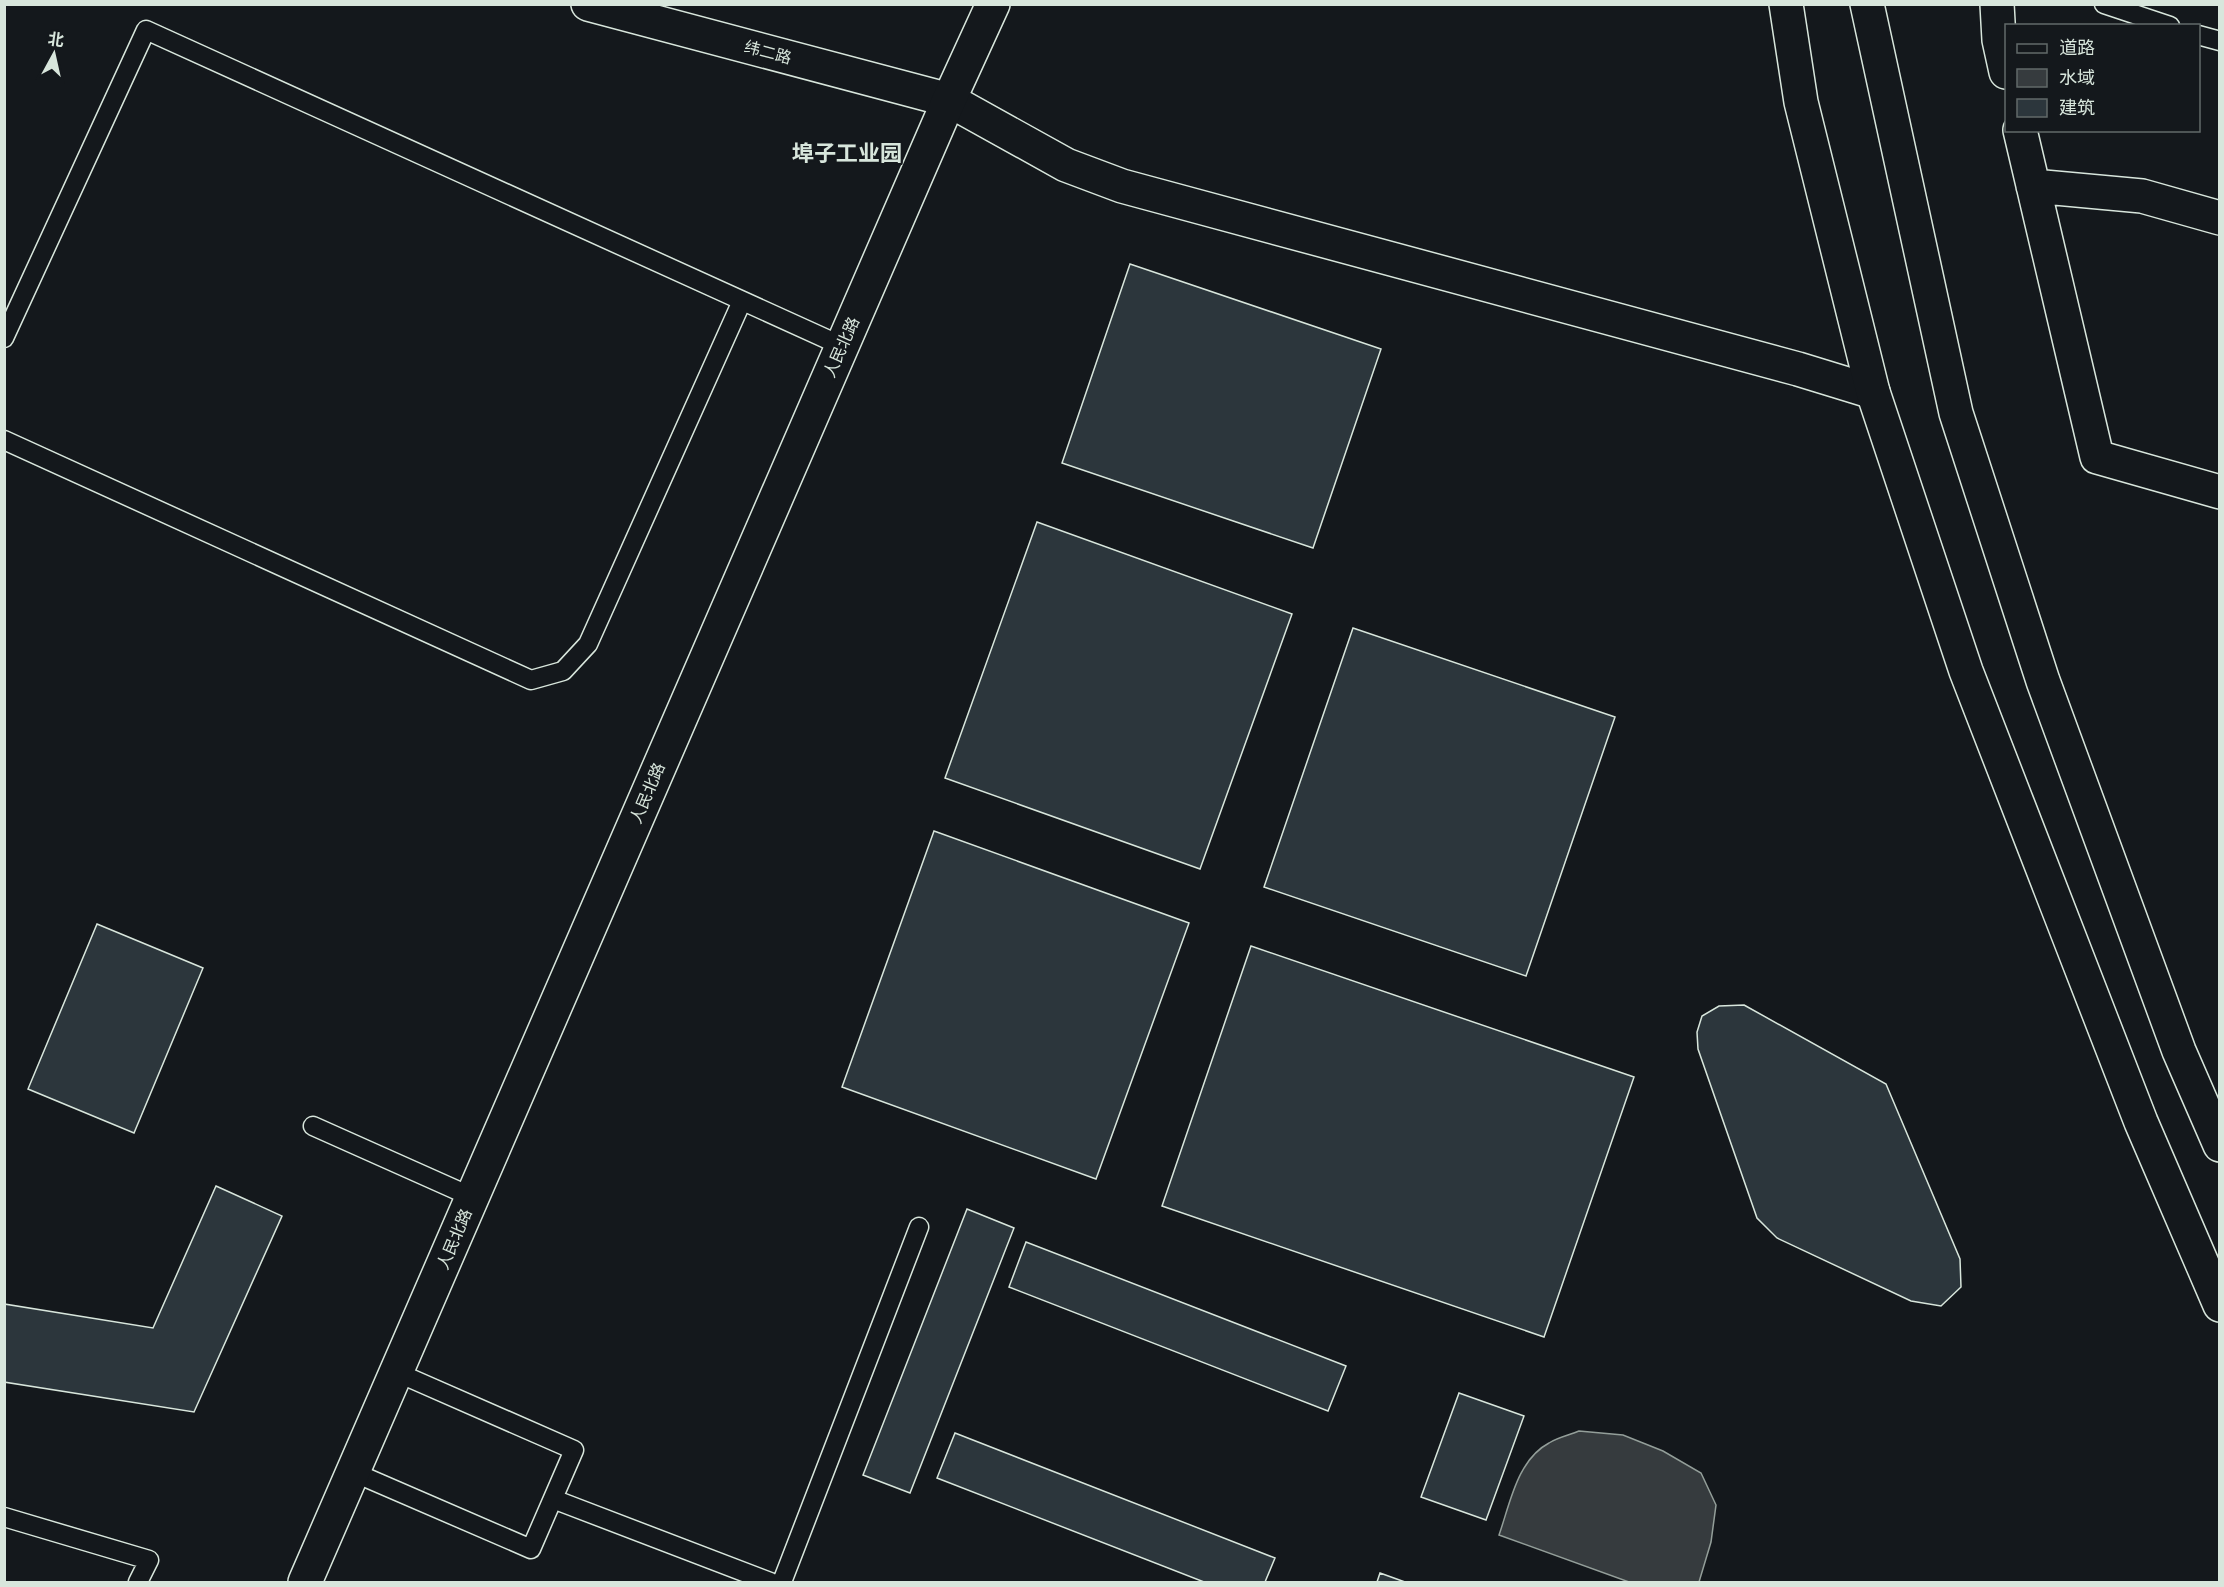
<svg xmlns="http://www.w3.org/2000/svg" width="2224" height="1587" font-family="Cabin,'Noto Sans SC',sans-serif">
  <rect width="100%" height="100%" fill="#14181c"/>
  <path fill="#363b3e" stroke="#939e99" stroke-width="1.5" d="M1579,1431L1623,1435L1663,1451L1701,1473L1716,1505L1711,1542L1699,1582H1629L1499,1535C1510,1504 1517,1460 1549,1443C1558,1437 1570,1435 1579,1431Z"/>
  <path fill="#2c363c" stroke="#d8e6dc" stroke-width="1.5" d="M1130,264L1381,349L1313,548L1062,463Z
    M1037,522L1292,614L1200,869L945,778Z
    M1353,628L1615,717L1526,976L1264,887Z
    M934,831L1189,923L1096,1179L842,1087Z
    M97,924L203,968L134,1133L28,1089Z
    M1251,946L1634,1077L1544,1337L1162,1206Z
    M1744,1005L1886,1084L1960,1259L1961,1287L1941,1306L1911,1301L1777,1238L1757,1218L1698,1049L1697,1032L1702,1016L1719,1006Z
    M216,1186L282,1216L194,1412L4,1382V1304L153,1328Z
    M967,1209L1014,1228L910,1493L863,1475Z
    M1026,1242L1346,1366L1328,1411L1009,1287Z
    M1459,1393L1524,1416L1486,1520L1421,1497Z
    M955,1433L1275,1558L1265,1582H1204L937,1478Z
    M1380,1573L1405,1582H1377Z"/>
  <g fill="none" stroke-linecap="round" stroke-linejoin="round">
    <g stroke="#d8e6dc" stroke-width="21">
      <path id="lane" d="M2104,4L2170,26
        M2198,35L2220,41
        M4,338L146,30L842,346
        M4,440L531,680L563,671L588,644L742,301
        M313,1126L472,1197
        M353,1472L531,1549L574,1450L396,1372
        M553,1499L770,1582
        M4,1517L149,1560L138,1582
        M782,1582L919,1227"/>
    </g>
    <g stroke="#d8e6dc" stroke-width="36">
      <path id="street" d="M588,4L949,100L1066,165L1122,186L1798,369L1873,392
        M1997,4L1999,40L2006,72
        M2020,130L2097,457L2220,492
        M2033,186L2142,196L2220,218"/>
    </g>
    <g stroke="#d8e6dc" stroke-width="36">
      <path id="secondary" d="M305,1582L949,100L993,4"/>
    </g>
    <g stroke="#d8e6dc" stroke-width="36">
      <path id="highway" d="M1786,4L1801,102L1873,392L1966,671L2141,1122L2220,1305
        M1867,4L1956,413L2043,681L2179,1051L2220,1145"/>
    </g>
    <use href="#lane" stroke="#14181c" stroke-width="18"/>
    <use href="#street" stroke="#14181c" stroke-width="33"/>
    <use href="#secondary" stroke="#14181c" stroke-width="33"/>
    <use href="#highway" stroke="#14181c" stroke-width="33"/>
  </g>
  <g text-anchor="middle" stroke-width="4.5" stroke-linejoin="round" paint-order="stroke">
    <g font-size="16" fill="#d8e6dc" stroke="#14181c">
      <text transform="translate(768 52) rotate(15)" y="6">纬二路</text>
      <text transform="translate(841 347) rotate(-66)" y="6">人民北路</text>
      <text transform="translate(647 793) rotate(-67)" y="6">人民北路</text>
      <text transform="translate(454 1239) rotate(-67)" y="6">人民北路</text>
    </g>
    <g font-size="22" font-weight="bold" fill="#d8e6dc" stroke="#14181c">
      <text x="847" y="161">埠子工业园</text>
    </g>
  </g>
  <rect width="2224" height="1587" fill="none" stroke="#d8e6dc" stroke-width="12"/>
  <rect x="2005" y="24" width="195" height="108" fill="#14181c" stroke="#626a69" stroke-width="1.5"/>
  <rect x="2017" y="44" width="30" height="9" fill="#14181c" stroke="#626a69" stroke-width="1.5"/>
  <text x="2059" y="54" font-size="18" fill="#d8e6dc">道路</text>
  <rect x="2017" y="69" width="30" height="18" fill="#363b3e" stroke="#626a69" stroke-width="1.5"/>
  <text x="2059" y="84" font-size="18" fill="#d8e6dc">水域</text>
  <rect x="2017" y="99" width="30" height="18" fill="#2c363c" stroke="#626a69" stroke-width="1.5"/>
  <text x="2059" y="114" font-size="18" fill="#d8e6dc">建筑</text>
  <g transform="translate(54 54) rotate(8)" stroke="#14181c" stroke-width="4.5" paint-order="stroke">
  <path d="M0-4.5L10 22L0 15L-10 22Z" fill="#d8e6dc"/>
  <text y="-9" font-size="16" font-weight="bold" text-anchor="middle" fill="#d8e6dc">北</text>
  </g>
</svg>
